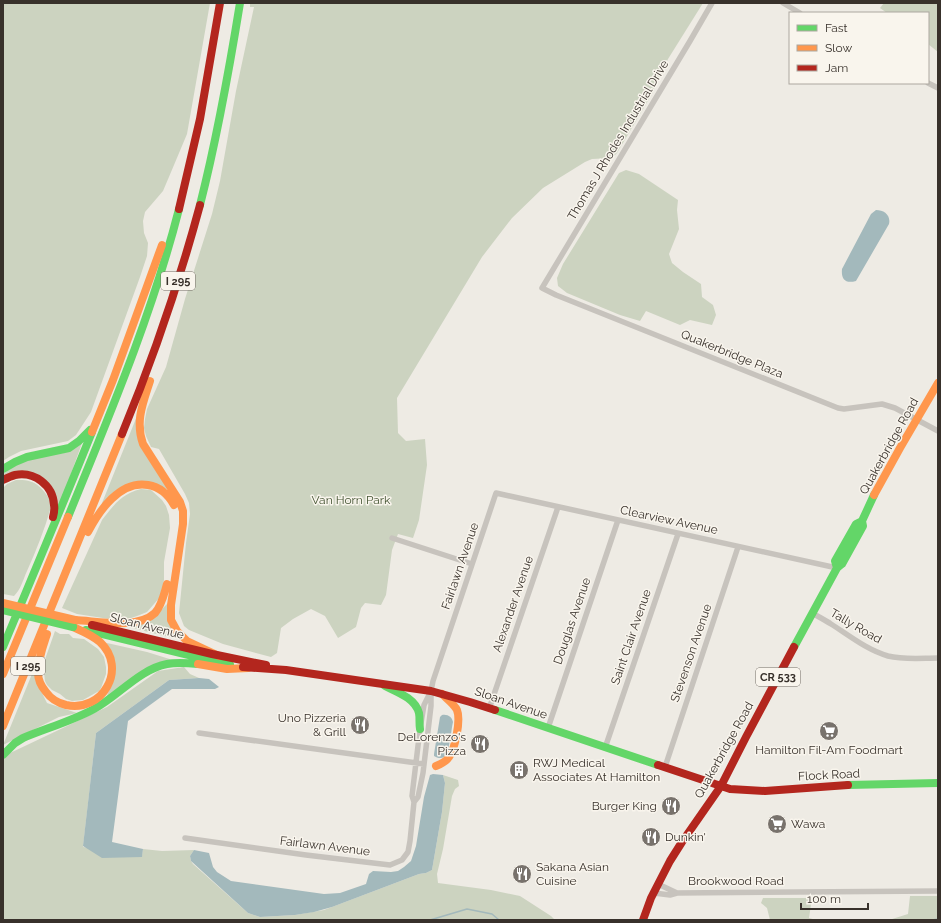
<svg xmlns="http://www.w3.org/2000/svg" width="941" height="923" font-family="Raleway,sans-serif">
  <rect width="100%" height="100%" fill="#eeebe4"/>
  <path fill="#ccd3c0" d="M3,3H210L187,134L174,165L163,191L145,212L143,221L144,233L148,243L147,256L140,277L91,412L76,435L68,441L21,451L9,457L3,461Z
    M250,3H703L668,59L652,94L617,153L612,158L592,159L585,162L543,188L512,218L482,257L397,398L398,433L406,441L425,439L427,465L419,520L413,538L398,534L392,550L386,595L381,605L365,603L361,608L356,627L338,638L325,616L311,609L293,619L281,628L277,653L271,657L223,644L189,630L184,626L179,613L186,543L190,514L189,503L185,494L159,449L151,447L146,436L144,428L145,419L147,409L166,367L185,299L212,214L220,181L236,91L254,7H250Z
    M884,3H938V52L928,44V13H887L880,8Z
    M626,170L639,174L678,200L677,210L679,229L669,254L672,263L683,272L701,284L702,297L713,305L716,315L712,325L690,320L680,325L646,311L640,321L620,315L567,293L558,286L557,278L563,264L619,173Z
    M137,416V434L169,490L148,482L102,503Z
    M82,443L58,510L46,481L3,476V474L20,462Z
    M16,480C36,479 42,487 52,503C46,526 37,549 27,571C23,580 21,589 14,596L3,594V488L7,484Z
    M141,489L151,490L162,500L166,506L169,515L170,528L164,562V580L161,596L147,612L137,616L122,621L77,614L62,608L102,520C114,505 121,494 141,489Z
    M168,603L181,639L164,636L129,627L161,610Z
    M55,631L60,634H69L73,638L84,639L98,649L104,657L106,667V674L101,688L99,691L83,700L72,701L66,699L60,694L52,690L47,685L45,681L43,665Z
    M107,643L147,652L176,661L107,696L114,675Z
    M184,667L190,674L199,678L169,680L96,733L83,847L142,856L143,849L162,851L194,850L190,856L191,861L193,864L248,913L260,917L295,915L324,910L419,874L426,873L432,870L442,812L445,783L443,775L458,780L459,786L455,789L452,796L443,849L437,874L438,883L491,890L520,896L551,916L555,920H3V761L8,754L107,707L158,671Z
    M34,669L36,681L47,703L77,713L59,717L3,745Z
    M910,896H938V920H889L908,914Z
    M763,898H812L809,918L816,920H770L767,908L761,903Z"/>
  <path fill="#a3b9bc" d="M876,210C884,210 891,215 889,224L856,281C845,284 841,279 842,269L871,214Z
    M199,678L209,679L219,687L215,689H172L128,721L112,842L143,849L142,857L102,858L83,846L96,733L169,680Z
    M442,715C448,714 452,717 453,722C451,730 450,752 444,757C441,759 437,758 434,756V754L440,717Z
    M433,774L443,775L445,783L442,812L432,870L426,873L419,874L332,907L314,912L295,915L260,917L248,913L191,861L190,856L194,850L209,853L213,867L217,872L231,881L324,894L340,893L366,884L369,874L373,871L391,872L398,871L404,867L411,861L416,846L424,797L430,775Z"/>
  <g fill="none" stroke-linecap="round" stroke-linejoin="round">
    <path stroke="#a3b9bc" stroke-width="1.5" d="M430,920L467,909L492,914L499,920
      M932,920L938,919"/>
    <path stroke="#c7c3bd" stroke-width="5.5" d="M712,3L690,41L542,288L556,295L838,408L844,409L882,404L895,408L938,431
      M783,3L800,13
      M928,83L938,88
      M392,538L472,564
      M812,613C819,617 825,620 831,624C850,636 867,650 888,656C904,660 922,658 938,658
      M489,709L558,507
      M548,728L618,520
      M199,733L424,764
      M605,748L678,534
      M665,767L738,547
      M414,802L412,796L420,729L424,705L430,693
      M185,838L306,855L390,865L402,860L408,852L410,841L414,802L418,797L423,773L431,706V691L433,681L496,493L837,568
      M658,884L677,893
      M654,893L670,895L677,893L938,891"/>
    <path stroke="#63d668" stroke-width="8" d="M200,205C217,138 229,71 240,3
      M3,469L15,462L27,457L69,448L79,441L90,430
      M68,517C109,416 152,315 179,209
      M837,568L835,561L856,524L862,521
      M86,630L230,665
      M3,647C33,575 63,504 92,432
      M794,647L837,568L842,564L863,526L862,521L874,495
      M385,686C397,692 415,698 419,713C420,718 419,724 420,729
      M495,710L658,765
      M3,755L15,743L23,738C47,728 72,721 94,709C118,696 140,669 167,664C177,662 188,663 198,664
      M848,785L938,783"/>
    <path stroke="#ff974d" stroke-width="8" d="M150,381C143,403 135,421 143,444L180,502L183,511V524L171,605V620L177,631L187,641L219,656
      M92,432L113,380L162,245
      M874,495L900,448L938,383
      M88,532C99,511 120,480 148,485C160,487 168,494 174,505
      M75,620C98,621 137,630 155,613C162,605 164,594 167,584
      M47,634C43,646 38,659 38,673C38,680 41,686 46,692C51,699 58,703 66,705C103,713 128,668 100,642C92,635 82,631 73,627
      M198,664L227,669L248,668
      M3,674L68,517
      M3,726L122,434
      M436,766C441,764 446,762 449,757C455,749 461,720 457,710C454,704 447,699 442,694"/>
    <path stroke="#b3261e" stroke-width="8" d="M179,209L200,119L220,3
      M122,434C153,359 179,283 200,205
      M3,480C7,478 11,476 15,475C34,471 53,485 54,505C55,509 54,513 53,517
      M92,625L212,654L266,665
      M243,667L286,670L431,691L470,702L495,710
      M658,765L730,789L765,791L848,785
      M643,920L651,898L670,861L682,842L721,786L746,737L794,647"/>
    <path stroke="#63d668" stroke-width="8" d="M3,610L73,627"/>
    <path stroke="#ff974d" stroke-width="8" d="M3,603L75,620"/>
  </g>
  <defs>
    <g id="restaurant-disc" transform="scale(1)"><circle r="9.5" fill="#78726c" stroke="#f9f5ed"/><path d="M-5-6h1v4h1v-4h1v4h1v-4h1v5L-1.5 .5V6h-2V.5L-5-1ZM5-6V6H3V1.5H1.5Q1.5-4 5-6Z" fill="#fff"/></g>
    <g id="supermarket-disc" transform="scale(1)"><circle r="9.5" fill="#78726c" stroke="#f9f5ed"/><path d="M-6-5.5h2.5l.6 2H6L4.5 2H-2.5L-4.4-4H-6ZM-1.5 3.2a1.3 1.3 0 1 0 .1 0ZM3 3.2a1.3 1.3 0 1 0 .1 0Z" fill="#fff"/></g>
    <g id="building-disc" transform="scale(1)"><circle r="9.5" fill="#78726c" stroke="#f9f5ed"/><path d="M-4-6H4V6H1V3H-1V6H-4ZM-2.5-4.3h1.7v1.8h-1.7ZM.8-4.3h1.7v1.8H.8ZM-2.5-1h1.7V.8h-1.7ZM.8-1h1.7V.8H.8Z" fill="#fff"/></g>
  </defs>
  <g fill-rule="evenodd">
    <use href="#restaurant-disc" x="360" y="725"/>
    <use href="#supermarket-disc" x="829" y="731"/>
    <use href="#restaurant-disc" x="480" y="744"/>
    <use href="#building-disc" x="519" y="770"/>
    <use href="#restaurant-disc" x="671" y="806"/>
    <use href="#supermarket-disc" x="777" y="824"/>
    <use href="#restaurant-disc" x="651" y="837"/>
    <use href="#restaurant-disc" x="522" y="874"/>
  </g>
  <g text-anchor="middle" stroke-width="3" stroke-linejoin="round" paint-order="stroke">
    <g fill="#f9f5ed" stroke="#726c65" stroke-width="1">
      <rect x="161" y="272" width="34" height="18" rx="3"/>
      <rect x="11" y="657" width="34" height="18" rx="3"/>
      <rect x="756" y="668" width="44" height="18" rx="3"/>
    </g>
    <g font-size="11" font-weight="bold" fill="#38312b">
      <text x="178" y="285">I 295</text>
      <text x="28" y="670">I 295</text>
      <text x="778" y="681">CR 533</text>
    </g>
    <g font-size="12" fill="#38312b" stroke="#f9f5ed">
      <text transform="translate(618 140) rotate(-59)" y="4">Thomas J Rhodes Industrial Drive</text>
      <text transform="translate(732 354) rotate(22)" y="4">Quakerbridge Plaza</text>
      <text transform="translate(889 446) rotate(-61)" y="4">Quakerbridge Road</text>
      <text transform="translate(669 520) rotate(12)" y="4">Clearview Avenue</text>
      <text transform="translate(460 566) rotate(-71)" y="4">Fairlawn Avenue</text>
      <text transform="translate(513 604) rotate(-71)" y="4">Alexander Avenue</text>
      <text transform="translate(572 621) rotate(-71)" y="4">Douglas Avenue</text>
      <text transform="translate(147 626) rotate(14)" y="4">Sloan Avenue</text>
      <text transform="translate(856 626) rotate(30)" y="4">Tally Road</text>
      <text transform="translate(631 637) rotate(-71)" y="4">Saint Clair Avenue</text>
      <text transform="translate(691 653) rotate(-71)" y="4">Stevenson Avenue</text>
      <text transform="translate(511 703) rotate(19)" y="4">Sloan Avenue</text>
      <text transform="translate(724 750) rotate(-61)" y="4">Quakerbridge Road</text>
      <text transform="translate(829 775) rotate(-3)" y="4">Flock Road</text>
      <text transform="translate(325 846) rotate(7)" y="4">Fairlawn Avenue</text>
      <text x="736" y="885">Brookwood Road</text>
    </g>
    <g font-size="12" fill="#435332" stroke="#f9f5ed">
      <text x="351" y="504">Van Horn Park</text>
    </g>
    <g font-size="12" fill="#38312b" stroke="#f9f5ed" text-anchor="start">
      <text x="346" y="722" text-anchor="end">Uno Pizzeria<tspan x="346" dy="14">&amp; Grill</tspan></text>
      <text x="466" y="741" text-anchor="end">DeLorenzo's<tspan x="466" dy="14">Pizza</tspan></text>
      <text x="829" y="754" text-anchor="middle">Hamilton Fil-Am Foodmart</text>
      <text x="533" y="767">RWJ Medical<tspan x="533" dy="14">Associates At Hamilton</tspan></text>
      <text x="657" y="810" text-anchor="end">Burger King</text>
      <text x="791" y="828">Wawa</text>
      <text x="665" y="841">Dunkin'</text>
      <text x="536" y="871">Sakana Asian<tspan x="536" dy="14">Cuisine</tspan></text>
    </g>
  </g>
  <rect width="941" height="923" fill="none" stroke="#38312b" stroke-width="8"/>
  <rect x="789" y="12" width="140" height="72" fill="#f9f5ed" stroke="#aca79f"/>
  <rect x="797" y="25" width="20" height="6" fill="#63d668" stroke="#aca79f"/>
  <text x="825" y="32" font-size="12" fill="#38312b">Fast</text>
  <rect x="797" y="45" width="20" height="6" fill="#ff974d" stroke="#aca79f"/>
  <text x="825" y="52" font-size="12" fill="#38312b">Slow</text>
  <rect x="797" y="65" width="20" height="6" fill="#b3261e" stroke="#aca79f"/>
  <text x="825" y="72" font-size="12" fill="#38312b">Jam</text>
  <path d="M801 903v6h67v-6" fill="none" stroke="#38312b" stroke-width="2"/>
  <text x="807" y="903" font-size="12" fill="#38312b" stroke="#f9f5ed" stroke-width="3" paint-order="stroke">100 m</text>
</svg>
